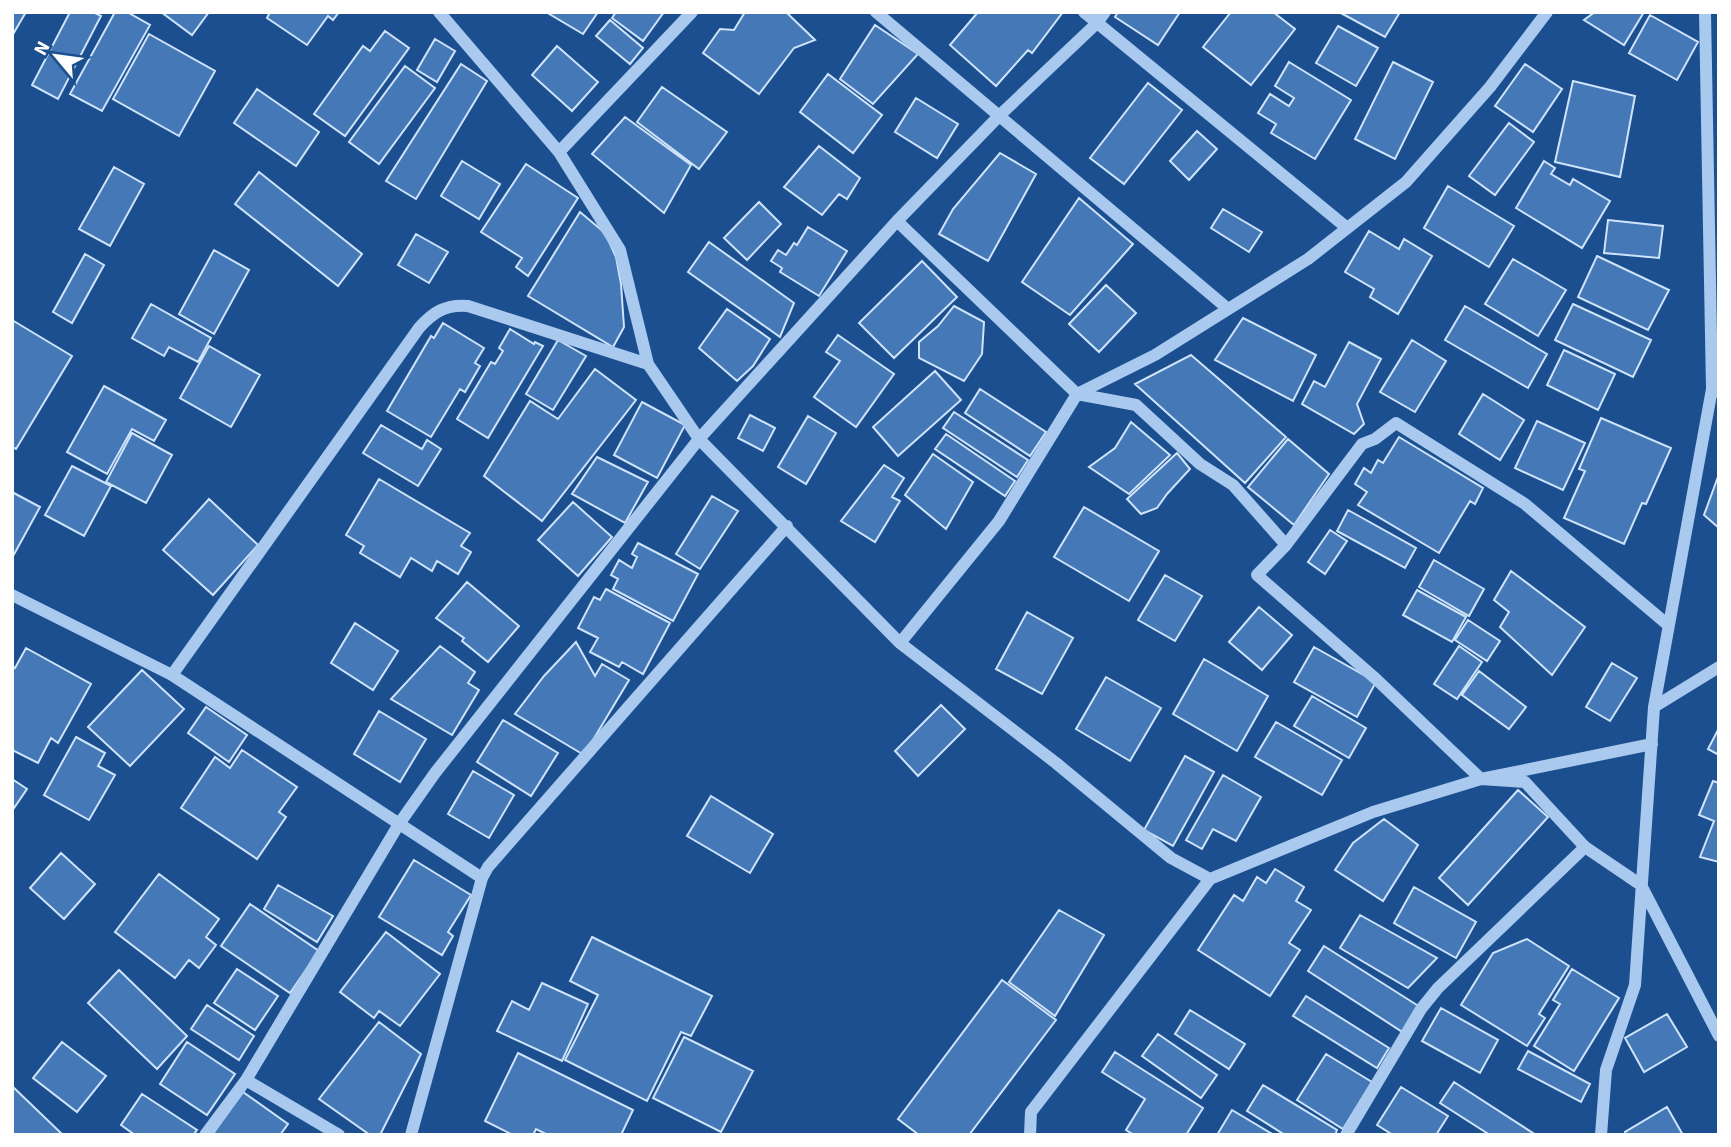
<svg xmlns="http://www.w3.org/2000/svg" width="1731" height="1147" font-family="'Source Sans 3',sans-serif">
  <rect width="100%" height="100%" fill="#1b4f8f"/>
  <path fill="#4478b7" stroke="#cfe3fa" stroke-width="2" d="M12,12H26L12,36Z
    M70,12H93L101,16L58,99L32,85Z
    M115,12H127L150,25L102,111L70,94Z
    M161,12H209L192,35Z
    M270,12H339L333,20L328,16L307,45L267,18Z
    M546,12H598L583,34Z
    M616,12H664L643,41L612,18Z
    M745,12H786L815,40L794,48L759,94L703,53L720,29L734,30Z
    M978,12H1063L1032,53L1028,50L996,86L950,45Z
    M1118,12H1180L1158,45L1115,17Z
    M1231,12H1273L1295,29L1251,85L1203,47Z
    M1339,12H1400L1385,37Z
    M1595,12H1644L1624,45L1584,20Z
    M1650,15L1698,42L1677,80L1629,53Z
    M610,20L643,48L630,64L596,36Z
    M875,25L918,54L873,104L840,79Z
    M1338,26L1378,48L1356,86L1316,63Z
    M385,31L409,48L345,136L314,114L363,46L370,51Z
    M149,34L215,71L179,136L113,99Z
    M435,39L455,51L437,82L417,70Z
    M557,46L598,82L572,111L532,75Z
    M1289,62L1351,100L1315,159L1271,133L1276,124L1258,113L1270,94L1289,106L1294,98L1275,86Z
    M1393,62L1433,82L1395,159L1355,139Z
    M461,64L487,81L416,199L386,181Z
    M1525,64L1562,89L1533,132L1495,106Z
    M405,66L435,88L379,164L349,142Z
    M828,74L882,115L853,153L800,112Z
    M1573,81L1635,96L1620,177L1555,162Z
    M1148,83L1182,110L1124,184L1090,158Z
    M662,87L727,132L699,169L637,122Z
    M257,89L319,132L296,166L234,123Z
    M916,98L958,124L937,158L895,132Z
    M625,117L691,165L664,213L592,154Z
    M1509,123L1534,142L1495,195L1469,176Z
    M1197,131L1217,149L1189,180L1170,161Z
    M819,146L860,178L847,199L839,194L822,215L784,187Z
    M1000,153L1036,174L988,261L939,234L953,209Z
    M462,161L500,184L479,219L441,196Z
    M1544,161L1555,168L1551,174L1570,185L1573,179L1610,201L1582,248L1516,208Z
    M526,164L578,198L528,276L516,267L522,258L481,232Z
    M114,167L144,184L110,246L79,229Z
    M259,172L362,254L338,286L235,204Z
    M1448,186L1514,226L1489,267L1424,228Z
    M1079,198L1133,244L1070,315L1022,282Z
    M759,202L781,224L747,260L724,238Z
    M1223,209L1262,232L1249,252L1211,228Z
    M580,212L605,233L616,257L621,284L624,327L613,347L528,296Z
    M1608,220L1663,226L1659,258L1604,253Z
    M808,227L847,251L819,296L780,272L782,268L771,261L778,250L786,255L794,243L797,245Z
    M1369,231L1399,249L1404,239L1432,256L1398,314L1370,297L1374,289L1345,272Z
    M416,234L448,252L429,283L398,265Z
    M709,242L794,303L780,337L688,272Z
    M214,250L249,270L214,334L179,314Z
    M85,254L104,265L72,323L53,312Z
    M1597,256L1669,290L1648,330L1578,297Z
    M1513,259L1566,290L1538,336L1485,304Z
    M922,261L957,297L894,358L859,323Z
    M1106,285L1136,313L1099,352L1069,324Z
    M151,304L211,338L198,362L169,347L164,356L132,338Z
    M1573,304L1651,340L1633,377L1555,340Z
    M954,306L984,322L982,354L964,381L919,358V342L938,326Z
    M1465,306L1547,354L1528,388L1445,340Z
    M727,309L770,339L753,366L737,381L699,348Z
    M1243,318L1316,355L1293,401L1215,360Z
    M12,320L72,356L16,449L12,447Z
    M443,323L484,348L475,363L480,366L465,392L460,389L431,437L387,411L431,336L434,338Z
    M510,329L534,344L535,342L543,346L488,438L457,419L491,362L495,364L503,351L499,348Z
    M838,335L894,374L856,427L814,397L840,361L826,352Z
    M558,340L586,356L553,410L526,394Z
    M1412,340L1446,361L1415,412L1380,392Z
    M1349,342L1381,359L1357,404L1364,424L1354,434L1302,404L1314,381L1325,387Z
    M209,346L260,375L231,427L180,398Z
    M1564,350L1615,374L1598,410L1547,385Z
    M1191,355L1286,437L1245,483L1135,384Z
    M595,369L636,400L542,521L484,476L530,401L558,419Z
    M935,371L961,400L898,456L873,427Z
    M104,386L166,420L154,441L132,429L107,474L67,452Z
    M980,389L1046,432L1030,456L965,413Z
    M1483,394L1524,420L1500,460L1459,434Z
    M642,402L685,425L657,478L614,455Z
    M954,412L1028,460L1017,477L943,428Z
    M750,415L775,428L763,451L738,438Z
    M808,416L836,433L806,484L778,467Z
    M1601,418L1671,448L1646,504L1642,503L1624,544L1564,518L1585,471L1579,469Z
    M1537,421L1585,443L1563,490L1515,468Z
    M1131,422L1170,455L1129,494L1089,467L1115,448Z
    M381,425L422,449L427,440L441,449L418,486L363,453Z
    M132,433L172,455L146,503L106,482Z
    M946,434L1015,481L1005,496L935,449Z
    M1399,437L1483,488L1475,504L1470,501L1439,553L1358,505L1367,492L1355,484L1364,468L1371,473L1378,460L1383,463Z
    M1288,439L1329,474L1294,525L1248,487Z
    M1177,453L1190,469L1167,494L1157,508L1141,514L1127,499Z
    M933,454L973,482L946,529L905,495Z
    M597,457L648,482L625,523L572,494Z
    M884,465L904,478L892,497L900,501L875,542L841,521Z
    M72,466L111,486L84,536L45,515Z
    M1719,474V528L1704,515Z
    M379,479L470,533L461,546L471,552L458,574L437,561L432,571L411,558L400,577L360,553L364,546L346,535Z
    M12,492L40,507L12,558Z
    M712,496L738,511L700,569L676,554Z
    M209,499L258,545L213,595L163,550Z
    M573,502L612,537L578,576L538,540Z
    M1084,507L1159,551L1129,601L1054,557Z
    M1348,510L1416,548L1405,568L1337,531Z
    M1330,530L1347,541L1325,574L1308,562Z
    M638,543L698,574L673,621L613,589L618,579L611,575L619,560L632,568L637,557L632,554Z
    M1434,560L1484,589L1469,616L1419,587Z
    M1511,571L1585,627L1552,675L1500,627L1509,612L1494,600Z
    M1165,575L1202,596L1175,641L1138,620Z
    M467,582L519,626L488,662L462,641L464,638L436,618Z
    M606,589L670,623L643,674L622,662L619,667L590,652L598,638L578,628L594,597L600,600Z
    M1417,590L1466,617L1452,642L1403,615Z
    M1259,607L1292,635L1262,670L1229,642Z
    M1027,612L1073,638L1042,694L996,669Z
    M1468,620L1500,641L1487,661L1455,640Z
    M355,623L398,651L373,690L331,663Z
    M576,642L595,676L602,664L629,680L584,755L515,714L544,676Z
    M440,646L475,672L468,683L479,690L452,735L391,699Z
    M1459,646L1482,662L1457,699L1434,684Z
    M1314,647L1376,682L1357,717L1294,682Z
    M26,648L91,684L58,743L51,738L38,763L12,750V666L15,668Z
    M1204,659L1268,696L1237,751L1173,714Z
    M1612,663L1637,678L1610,721L1586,707Z
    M142,670L184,709L130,766L88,727Z
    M1479,671L1526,707L1509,729L1462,695Z
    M1106,677L1161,708L1130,761L1076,729Z
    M1312,696L1366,728L1349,758L1294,726Z
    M941,705L965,729L918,776L895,751Z
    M206,707L247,735L229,762L188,733Z
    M379,711L426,739L400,782L354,754Z
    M503,720L558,753L531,796L477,762Z
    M1276,722L1342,760L1322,795L1255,757Z
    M1719,728V755L1708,749Z
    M76,737L105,753L98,766L115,775L89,820L44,795Z
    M242,750L297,787L279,812L286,817L257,859L181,808L215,757L230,768Z
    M1185,756L1214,772L1173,846L1144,830Z
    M473,771L514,795L489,838L448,814Z
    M1223,775L1261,797L1236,841L1213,829L1202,849L1186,840Z
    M12,779L27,789L12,811Z
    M1713,781L1719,783V862L1700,857L1714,821L1699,815Z
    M1518,790L1548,817L1468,905L1439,878Z
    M711,796L773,834L750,873L687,836Z
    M1384,819L1418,845L1383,901L1335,870L1353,843Z
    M61,853L95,884L64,919L30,888Z
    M414,860L471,895L448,932L453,936L442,955L379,917Z
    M1275,869L1304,887L1296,901L1311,910L1289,943L1300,950L1270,996L1198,950L1234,895L1243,901L1257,877L1266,883Z
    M159,874L219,919L206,937L216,945L199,968L189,960L175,978L115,932Z
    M278,885L333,916L317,942L264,909Z
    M1414,887L1476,922L1456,958L1394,923Z
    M250,904L319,951L290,993L221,946Z
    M1059,910L1104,935L1055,1016L1009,982Z
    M1360,915L1437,958L1408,988L1340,948Z
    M386,932L440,974L400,1026L379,1011L374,1018L340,992Z
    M592,937L712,996L691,1036L681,1032L647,1101L565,1060L598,995L570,981Z
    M1527,939L1569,966L1539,1014L1545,1018L1527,1046L1461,1005L1493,953Z
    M1324,946L1420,1007L1404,1033L1308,971Z
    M237,969L278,996L255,1030L214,1003Z
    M1572,969L1619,998L1574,1071L1534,1046L1560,1004L1553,1000Z
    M119,970L187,1036L157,1069L88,1003Z
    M1002,980L1056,1020L969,1135H919L898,1119Z
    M542,983L588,1004L562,1061L497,1031L512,1001L529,1010Z
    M1306,996L1389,1048L1377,1068L1293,1016Z
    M207,1005L254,1036L239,1060L191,1029Z
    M1441,1008L1498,1040L1480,1073L1422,1041Z
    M1190,1010L1245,1044L1229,1069L1175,1034Z
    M1667,1014L1687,1047L1644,1072L1625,1038Z
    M379,1022L421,1054L380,1135H370L319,1099Z
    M1158,1034L1217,1075L1201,1098L1142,1056Z
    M684,1037L753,1071L721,1132L653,1098Z
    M62,1042L106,1076L77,1112L33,1078Z
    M187,1042L235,1074L207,1115L160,1084Z
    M1528,1051L1590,1084L1581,1102L1518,1069Z
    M1115,1052L1203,1108L1186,1135H1134L1126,1130L1145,1099L1102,1072Z
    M518,1053L633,1110L621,1135H548L536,1129L533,1135H513L485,1121Z
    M1326,1054L1372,1082L1343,1129L1297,1100Z
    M1454,1082L1536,1135H1490L1440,1103Z
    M1263,1085L1337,1130L1335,1135H1285L1247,1111Z
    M12,1086L63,1135H12Z
    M1401,1087L1448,1116L1436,1135H1393L1377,1125Z
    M243,1092L288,1124L280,1135H212Z
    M142,1094L197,1130L193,1135H135L121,1125Z
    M1667,1107L1683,1135H1626L1625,1132Z
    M1232,1110L1274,1135H1217Z"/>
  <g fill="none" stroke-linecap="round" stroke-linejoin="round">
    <path stroke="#a9c9ee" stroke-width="12" d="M439,12L559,152L620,250L648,364L699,439L900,643L1056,763L1171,858L1210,879L1373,812L1481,779L1652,744
      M876,12L1227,308
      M1084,12L1346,227
      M1705,12L1712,389L1719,392
      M559,152L692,12
      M897,221L1077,394L1136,405L1200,464L1233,485L1286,545L1257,575L1376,679L1481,779L1525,782L1585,847L1641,885L1719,1036
      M1286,545L1362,444L1375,439L1396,423L1525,504L1668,625
      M12,595L172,675L482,878
      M900,643L999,521L1077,394L1155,355L1308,259L1406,182L1490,87L1547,12
      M172,675L419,328C433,312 446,304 468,306L648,364
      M1654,707L1719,667
      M246,1080L339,1135
      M205,1135L246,1080L399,824L435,773L699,439L897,221L1000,115L1097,23L1105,12
      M411,1135L482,878L488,867L787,526
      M1030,1135L1031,1112L1210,879
      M1346,1135L1421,1009L1438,988L1585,847
      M1601,1135L1606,1070L1635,985L1654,707L1712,389"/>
  </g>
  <rect width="1731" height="1147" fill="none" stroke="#ffffff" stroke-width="28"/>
  <g transform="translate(56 56) rotate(299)" stroke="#1b4f8f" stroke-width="5" paint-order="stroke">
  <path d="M0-5L12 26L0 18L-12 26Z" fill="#ffffff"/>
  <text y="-10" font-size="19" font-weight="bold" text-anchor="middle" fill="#ffffff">N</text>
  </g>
</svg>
